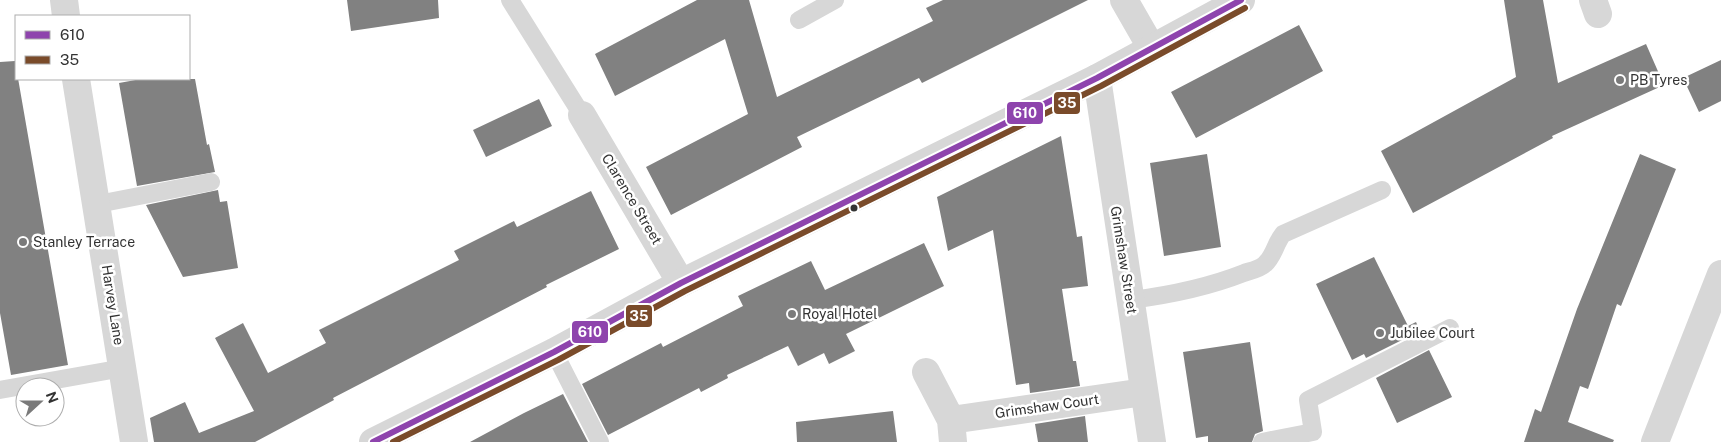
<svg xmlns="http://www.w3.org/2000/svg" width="1721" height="442" font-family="'Public Sans',sans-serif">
  <rect width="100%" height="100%" fill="#fff"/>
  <path fill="#818181" d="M347,0H438L439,18L351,31Z
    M697,0H749L777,97L933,21L926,8L943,0H1088L922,83L919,78L797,137L802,147L671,215L646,167L748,114L725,39L615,96L595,54Z
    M1504,0H1543L1558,83L1646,44L1664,85L1552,136L1553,138L1413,213L1381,151L1516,77Z
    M1299,25L1323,71L1196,138L1171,92Z
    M1721,60V101L1699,112L1683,78Z
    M15,61L68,365L11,375L0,313V62Z
    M141,79H195L207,145L209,144L215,172L137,186L119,83Z
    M539,99L552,126L486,157L473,130Z
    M1061,136L1077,237L1082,236L1088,286L1062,289L1073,361H1076L1080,386L1030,393L1029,383L1016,385L993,230L948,251L937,197Z
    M1207,154L1221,247L1164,256L1150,163Z
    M1640,154L1676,169L1621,306L1617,304L1588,389L1580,386L1568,422L1614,440L1613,442H1524L1535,409L1541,412L1577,309Z
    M218,190L220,202L227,201L238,268L183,277L146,205Z
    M591,191L619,249L546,285L547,287L333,398L334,400L255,442H154L150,418L185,402L199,433L254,411L215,338L243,323L268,373L326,343L319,330L459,260L454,251L514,221L517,227Z
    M924,243L944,286L846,334L855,351L829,364L824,353L798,366L788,346L727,375L728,378L701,392L699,388L608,435L582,384L661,343L663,347L743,306L738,296L811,261L825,290Z
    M1374,257L1408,326L1416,322L1420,331L1366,358L1364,354L1352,360L1316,284Z
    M1250,342L1263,431L1255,434L1252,442H1208V436L1196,438L1183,352Z
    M1429,350L1452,397L1397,423L1376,378Z
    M563,394L588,442H470L524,413Z
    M893,411L897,442H797L796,422Z
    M1085,416L1088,442H1038L1035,424Z"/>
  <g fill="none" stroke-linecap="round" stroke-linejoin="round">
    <path stroke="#d7d7d7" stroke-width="18" d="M510,0L582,115
      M799,20L835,0
      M98,204L211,182
      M1131,300C1170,295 1206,288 1244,273C1250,271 1260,269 1265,264C1274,256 1275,244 1283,234L1382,190
      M554,352L600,442
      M0,390L123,368
      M1262,442L1313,432L1308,400L1450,328"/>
    <path stroke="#d7d7d7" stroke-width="28" d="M64,0L66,16
      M1124,0L1151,47
      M1593,0L1598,14
      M1097,78L1152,442
      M76,79L134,442
      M582,115L681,283
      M926,372L951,420L953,442
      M951,420L1144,392
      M1655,442L1721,274"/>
    <path stroke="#d7d7d7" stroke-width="28" d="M373,442L554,352L681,283L1097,78L1241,0"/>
    <g stroke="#fff" stroke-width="10">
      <path id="bus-1" d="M373,442L554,352L681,283L1097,78L1241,0"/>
    </g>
    <g stroke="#fff" stroke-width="10">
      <path id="bus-2" d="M393,442L558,360L685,291L1101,86L1245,8"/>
    </g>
    <use href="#bus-1" stroke="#8e44ad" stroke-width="6"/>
    <use href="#bus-2" stroke="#7a4b2a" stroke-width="6"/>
  </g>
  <g fill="#7a7a7a" stroke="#fff" stroke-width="2">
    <circle cx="1620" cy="80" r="5"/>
    <circle cx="23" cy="242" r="5"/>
    <circle cx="792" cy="314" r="5"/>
    <circle cx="1380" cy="333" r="5"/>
  </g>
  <circle fill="#333" stroke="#fff" stroke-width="2" cx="854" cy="208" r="4.5"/>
  <g text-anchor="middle" stroke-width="5" stroke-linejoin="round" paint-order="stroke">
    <g font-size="14" fill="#333" stroke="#fff" text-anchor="start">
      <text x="1630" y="85">PB Tyres</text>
      <text x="33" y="247">Stanley Terrace</text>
      <text x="802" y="319">Royal Hotel</text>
      <text x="1390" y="338">Jubilee Court</text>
    </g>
    <g font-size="14" fill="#333" stroke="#fff">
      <text transform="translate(632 199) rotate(59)" y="5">Clarence Street</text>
      <text transform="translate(1124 260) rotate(81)" y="5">Grimshaw Street</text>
      <text transform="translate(113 305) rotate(81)" y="5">Harvey Lane</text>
      <text transform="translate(1047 406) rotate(-8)" y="5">Grimshaw Court</text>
    </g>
  </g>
  <g stroke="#fff" stroke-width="2">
    <rect x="1053" y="91" width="28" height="24" rx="5" fill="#7a4b2a"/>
    <rect x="1006" y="101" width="38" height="24" rx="5" fill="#8e44ad"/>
    <rect x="625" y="304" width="28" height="24" rx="5" fill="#7a4b2a"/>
    <rect x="571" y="320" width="38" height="24" rx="5" fill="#8e44ad"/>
  </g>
  <g font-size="14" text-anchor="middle" font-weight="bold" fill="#fff">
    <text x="1067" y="108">35</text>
    <text x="1025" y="118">610</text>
    <text x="639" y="321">35</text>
    <text x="590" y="337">610</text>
  </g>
  <rect x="15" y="15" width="175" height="65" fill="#ffffff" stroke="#adadad"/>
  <rect x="25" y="31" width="25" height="8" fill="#8e44ad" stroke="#adadad"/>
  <text x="60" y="40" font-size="15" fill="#333333">610</text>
  <rect x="25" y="56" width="25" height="8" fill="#7a4b2a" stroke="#adadad"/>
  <text x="60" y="65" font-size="15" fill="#333333">35</text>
  <g transform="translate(40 402) rotate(69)"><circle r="24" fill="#ffffff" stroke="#adadad"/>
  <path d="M0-4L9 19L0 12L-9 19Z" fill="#7a7a7a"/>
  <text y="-8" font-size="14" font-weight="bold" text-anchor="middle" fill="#333333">N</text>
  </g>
</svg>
